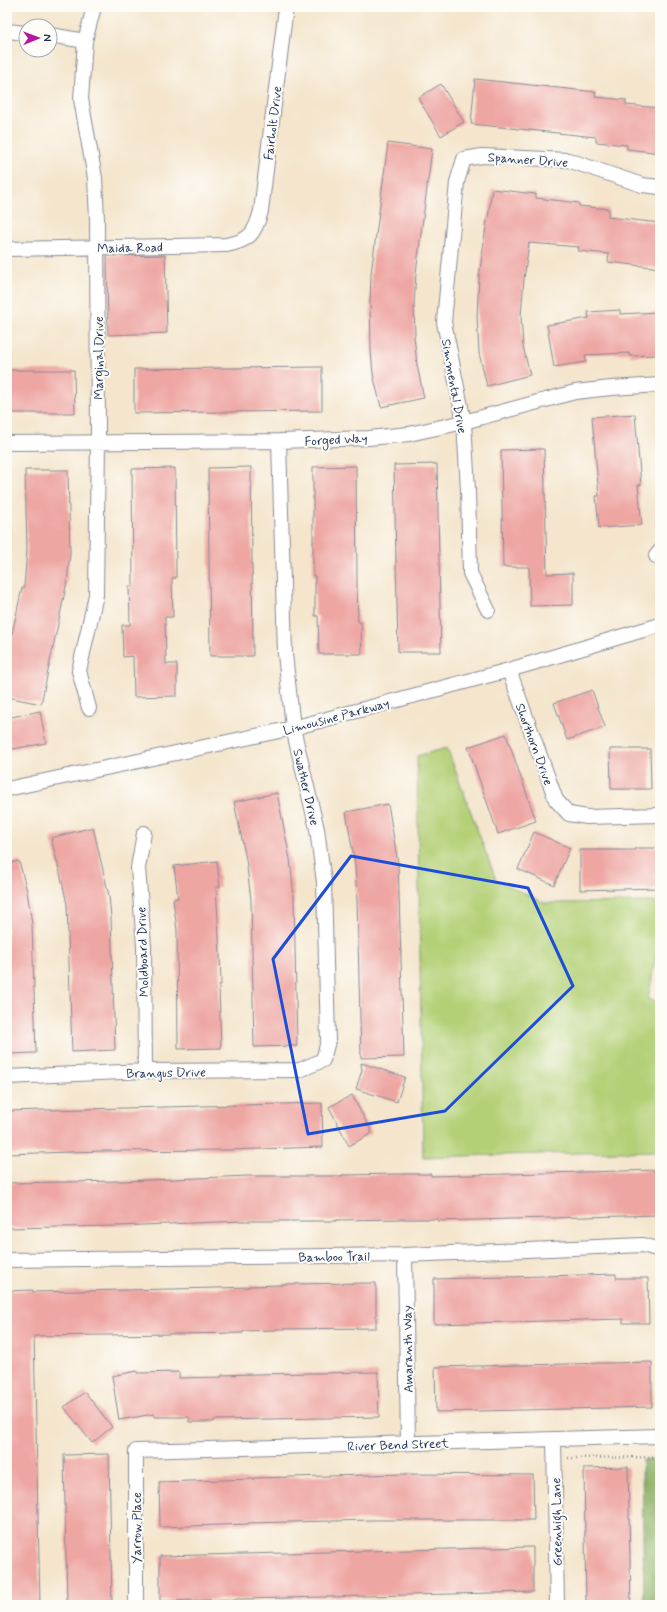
<svg xmlns="http://www.w3.org/2000/svg" width="667" height="1612" font-family="Mynerve,sans-serif">
  <rect width="100%" height="100%" fill="#fdfcf7"/>
  <filter id="ink" filterUnits="userSpaceOnUse"><feTurbulence type="fractalNoise" baseFrequency=".025" numOctaves="2"/><feDisplacementMap in="SourceGraphic" scale="8" xChannelSelector="R" yChannelSelector="G"/><feConvolveMatrix kernelMatrix="1 2 1 2 8 2 1 2 1" color-interpolation-filters="sRGB"/></filter>
  <filter id="wash" filterUnits="userSpaceOnUse"><feTurbulence type="fractalNoise" baseFrequency=".012" numOctaves="4" result="noise"/><feDisplacementMap in="SourceGraphic" scale="16" xChannelSelector="R" yChannelSelector="G"/><feGaussianBlur stdDeviation="0.9" result="paint"/><feColorMatrix in="noise" values="0 0 0 0 0 0 0 0 0 0 0 0 0 0 0 0 0 1.4 0 .05"/><feComposite in="paint" operator="in"/></filter>
  <g filter="url(#wash)">
    <rect width="100%" height="100%" fill="#f4e5cc"/>
    <path fill="#b3d076" stroke="#67806a" d="M447,748L496,880L545,903L660,902V933L648,999L660,1002V1151L423,1157L417,756Z"/>
    <path fill="#8eb267" stroke="#547062" d="M642,1460H660V1605H644Z"/>
    <g id="blocks">
      <path fill="#eea6a3" d="M475,79L596,92L595,97L626,100V105L660,108V153L627,149V145L596,142V137L471,124Z
        M441,84L464,122L441,136L418,98Z
        M388,143L432,149L416,273L414,304L415,336H414L417,365L424,398L381,407L373,374L371,351L370,301L371,274Z
        M492,189L536,194V198L579,203V206L609,209L608,217L660,223V268L608,262L609,254L578,251L579,247L529,243L524,279L521,315L523,346L530,375L487,386L479,353L477,316L479,278L487,219H488Z
        M165,255L167,333L108,335L107,256Z
        M620,310V314L659,312L660,355L630,356L629,353L585,355L586,362L554,367L547,325L589,318L588,312Z
        M322,367V411L134,413V369Z
        M7,370H74L75,413H7Z
        M635,414L641,485H638L642,525L599,528L596,496H599L592,417Z
        M544,449L547,574L573,573V605L530,606L529,567H503L501,450Z
        M437,464L441,652H398L394,465Z
        M356,466L357,583L358,622H361L362,654H319L318,616H315V576H313V467Z
        M251,467L253,656H210L208,468Z
        M175,468L176,578H172L173,617H165L166,664H177V696L134,697L133,656L123,657L122,625H130L129,586H133L132,469Z
        M25,470H68L70,553L67,582L41,704L7,697V657L22,588H24L27,549Z
        M592,690L605,727L567,740L554,703Z
        M40,711L46,743L7,750V718Z
        M506,734L536,821L498,834L468,747Z
        M610,749H650L651,789H611Z
        M277,793L290,859L294,897L297,1046L254,1047L251,900L246,859L234,802Z
        M388,804L398,863L404,1057L361,1058L357,900L355,865L346,812Z
        M93,827L109,896L111,917L115,1050L72,1052L67,904L60,873L51,838Z
        M534,832L570,848L554,885L518,869Z
        M635,848H660V888L580,890V850H635Z
        M19,861L27,891L32,924L36,1053L7,1054V864Z
        M217,861L220,887H216L220,954L221,985H219L221,1048L178,1049L177,930L173,899L178,898L174,866Z
        M361,1063L405,1077L397,1102L356,1089L362,1070Z
        M352,1095L372,1133L349,1146L329,1107Z
        M322,1103L323,1147L228,1150L103,1151L7,1154V1111Z
        M660,1170V1215L438,1221V1219H405L336,1220V1221H243L117,1226L7,1228V1183L123,1181L248,1176H342V1175L399,1174H431V1176Z
        M616,1274V1278H648L649,1323H623V1319L434,1324V1279Z
        M376,1283V1328L276,1329V1330L243,1331V1333L34,1336L40,1605H7V1291L33,1290V1292L217,1288L249,1287V1286L282,1285V1284Z
        M652,1362V1407L436,1412L435,1367Z
        M137,1371V1373L179,1372V1378L222,1377V1375L254,1374L378,1372L379,1417L214,1420V1422H189V1417H154V1414L119,1420L112,1376Z
        M85,1392L112,1427L92,1443L64,1407Z
        M109,1454L112,1605H67L64,1455Z
        M628,1467L631,1605H586L584,1468Z
        M404,1474L533,1475L534,1520H374L248,1523V1524L160,1527L159,1482L254,1479V1478Z
        M533,1547V1592L160,1601V1556Z"/>
    </g>
  </g>
  <g filter="url(#ink)">
    <use href="#blocks" fill-opacity="0" stroke="#888a95" stroke-width="1"/>
    <g fill="none" stroke-linecap="round" stroke-linejoin="round">
      <g stroke="#888a95" stroke-width="16">
        <path id="minor" d="M7,31L26,33
          M50,35L85,41
          M7,249L226,245C249,241 255,234 261,211L286,7
          M7,443L279,441L369,438L409,434L464,422L575,392L611,388L660,385
          M656,556L660,551
          M488,610L470,573L468,490L464,422L444,322L457,182L464,159L482,156L568,160L642,185L660,187
          M509,670L556,800L569,814L587,817L660,815
          M89,708L79,671L96,595L98,442L97,219L95,178L81,99L85,41L94,7
          M7,789L293,728L509,670L660,625
          M144,833L138,868L144,946L145,1071
          M7,1077L145,1071L300,1070L323,1060L328,1041L324,882L317,829L293,728L285,654L279,441
          M405,1255L408,1443
          M7,1260L405,1255L643,1245L660,1250
          M554,1439L557,1605
          M136,1605V1451L660,1436"/>
      </g>
      <path stroke="#888a95" stroke-width="2.5" stroke-dasharray="1 3" stroke-linecap="butt" d="M568,1458L660,1457"/>
      <use href="#minor" stroke="#fff" stroke-width="14"/>
    </g>
  </g>
  <path fill="none" stroke="#1d4ed8" stroke-width="3" stroke-linejoin="round" d="M351,856L528,888L573,986L445,1111L308,1134L273,959Z"/>
  <g text-anchor="middle" stroke-width="4" stroke-linejoin="round" paint-order="stroke">
    <g font-size="13" fill="#1b2f5e" stroke="#fdfcf7">
      <text transform="translate(272 123) rotate(-83)" y="5">Fairholt Drive</text>
      <text transform="translate(528 159) rotate(4)" y="5">Spanner Drive</text>
      <text transform="translate(130 247) rotate(-1)" y="5">Maida Road</text>
      <text transform="translate(98 358) rotate(-90)" y="5">Marginal Drive</text>
      <text transform="translate(455 386) rotate(80)" y="5">Simmental Drive</text>
      <text transform="translate(336 439) rotate(-3)" y="5">Forged Way</text>
      <text transform="translate(336 716) rotate(-15)" y="5">Limousine Parkway</text>
      <text transform="translate(535 744) rotate(70)" y="5">Shorthorn Drive</text>
      <text transform="translate(307 787) rotate(77)" y="5">Swather Drive</text>
      <text transform="translate(142 952) rotate(-92)" y="5">Moldboard Drive</text>
      <text transform="translate(166 1072) rotate(-1)" y="5">Brangus Drive</text>
      <text transform="translate(334 1256) rotate(-1)" y="5">Bamboo Trail</text>
      <text transform="translate(407 1349) rotate(-91)" y="5">Amaranth Way</text>
      <text transform="translate(398 1444) rotate(-2)" y="5">River Bend Street</text>
      <text transform="translate(556 1522) rotate(-91)" y="5">Greenhigh Lane</text>
      <text transform="translate(136 1528) rotate(-90)" y="5">Yarrow Place</text>
    </g>
  </g>
  <rect width="667" height="1612" fill="none" stroke="#fdfcf7" stroke-width="24"/>
  <g transform="translate(38 38) rotate(89)"><circle r="19" fill="#fdfcf7" stroke="#a3aaba"/>
  <path d="M0-3L7 15L0 10L-7 15Z" fill="#b5179e"/>
  <text y="-6" font-size="11" font-weight="bold" text-anchor="middle" fill="#1b2f5e">N</text>
  </g>
</svg>
